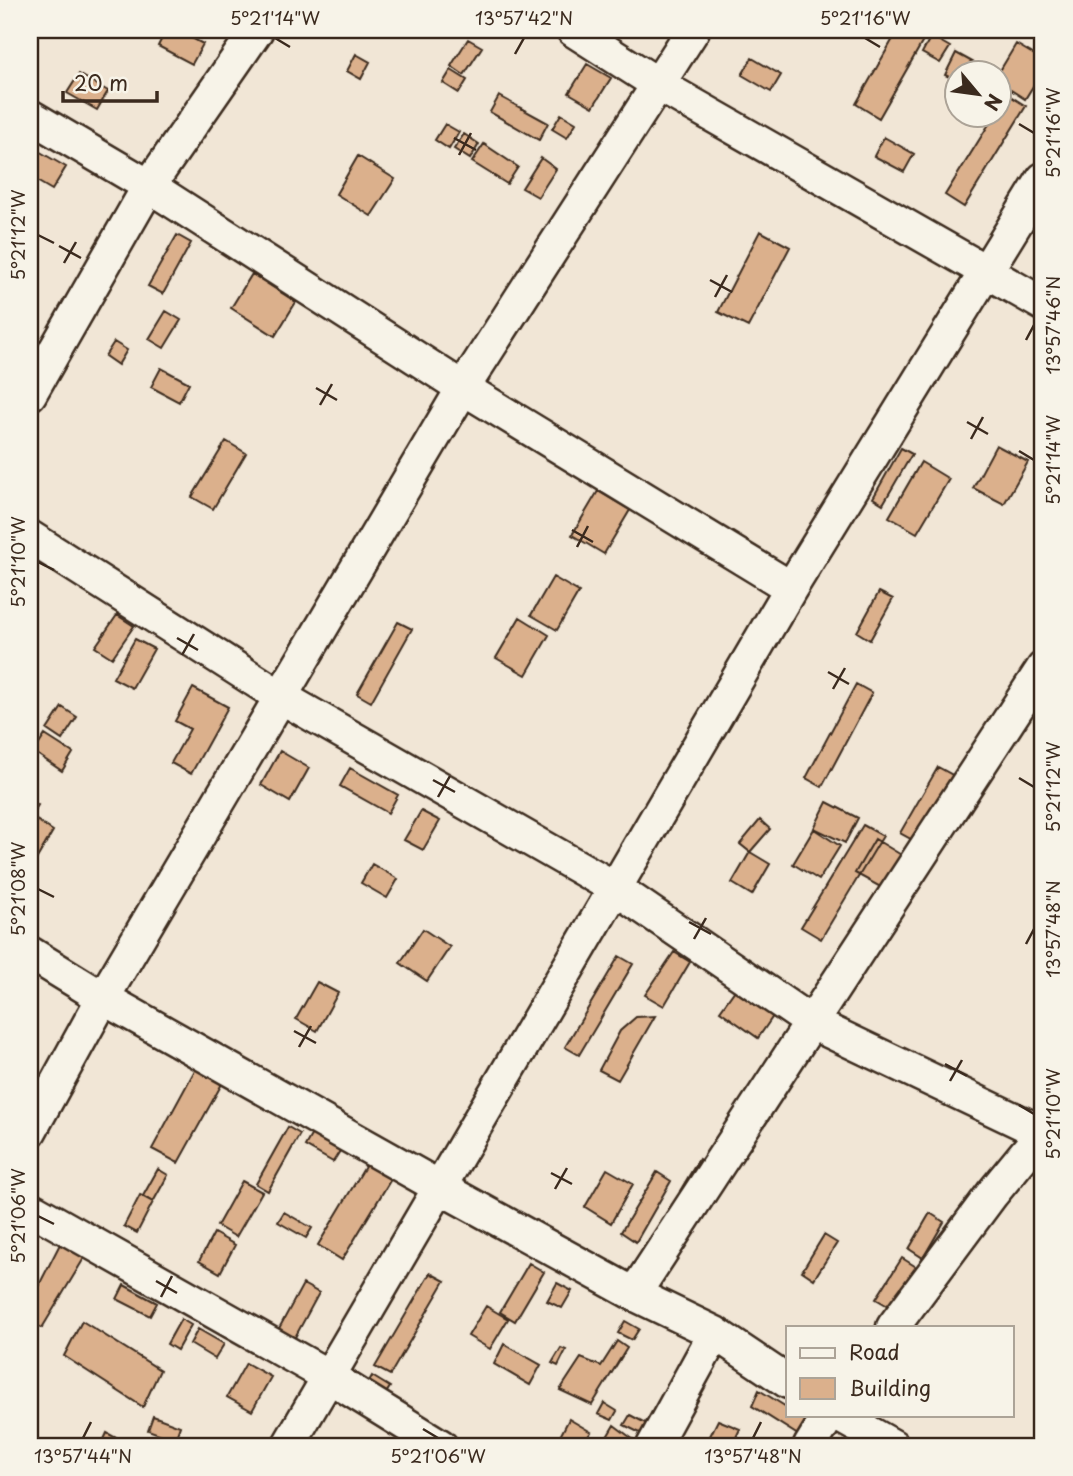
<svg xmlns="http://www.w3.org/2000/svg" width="1073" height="1476" font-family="'Playpen Sans',sans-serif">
  <rect width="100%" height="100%" fill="#f1e6d6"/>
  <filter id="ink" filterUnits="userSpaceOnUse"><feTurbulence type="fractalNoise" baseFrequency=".0143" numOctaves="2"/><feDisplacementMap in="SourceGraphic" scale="14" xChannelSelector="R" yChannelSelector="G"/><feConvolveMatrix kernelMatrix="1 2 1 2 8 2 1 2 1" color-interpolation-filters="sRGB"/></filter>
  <g filter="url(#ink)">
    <path fill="#dbb08c" stroke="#3b2a1e" stroke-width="2" d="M166,30H177L203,44L192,64L158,46Z
      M898,30H920L927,34L879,118L856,104Z
      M931,36L950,47L940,63L922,53Z
      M468,39L482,47L464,75L451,66Z
      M1016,44L1043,60V70L1025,99L1000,83L998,74Z
      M956,53L987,70L985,74H958V81L945,75Z
      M356,54L370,62L361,79L347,71Z
      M752,58L781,75L771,92L742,75Z
      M587,64L611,78L593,107L569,93Z
      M451,70L467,80L459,93L443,83Z
      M79,74L108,91L97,110L67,93Z
      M1007,94L1026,106L964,207L945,195L994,116H1000V107Z
      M499,96L548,123L539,140L490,112Z
      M561,114L576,123L567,138L552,129Z
      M445,124L459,132L449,149L435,140Z
      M464,134L479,144L470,159L454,149Z
      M884,137L914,154L904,172L874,156Z
      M484,144L518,167L507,184L472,162Z
      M30,146L66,167L52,190L30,177Z
      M358,156L395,179L371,216L336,194Z
      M541,158L556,169L538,197L522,188Z
      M760,231L790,247L748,327L718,312Z
      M177,235L191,243L163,294L148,286Z
      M252,274L296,302L275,336L231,308Z
      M166,311L181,320L164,348L149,339Z
      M114,342L127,350L118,365L105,356Z
      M161,368L189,383L179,402L151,387Z
      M226,441L246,453L213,509L192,497Z
      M996,445L1028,462L1004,504L973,488Z
      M901,448L912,454L883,504L873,498Z
      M921,462L949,479L917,533L889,517Z
      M598,491L630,510L604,554L572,535Z
      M553,577L579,592L557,630L531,615Z
      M879,592L893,599L870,640L857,632Z
      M117,615L134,626L112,658L95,647Z
      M520,617L549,635L526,675L496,658Z
      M398,622L412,629L371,702L357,694Z
      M135,639L154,649L132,688L113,678Z
      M856,684L872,693L822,787L806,778Z
      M193,688L228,707L191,774L171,763L190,729L175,721Z
      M62,707L77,717L62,740L47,730Z
      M45,735L73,753L62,771L34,752Z
      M280,751L309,768L290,802L261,785Z
      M938,767L956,777L918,843L900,833Z
      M350,768L398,795L388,813L340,786Z
      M30,800L38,805L30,818Z
      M827,802L858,818L845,843L814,828Z
      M421,811L440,821L423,850L404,840Z
      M32,817L53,831L30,870V821Z
      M760,820L770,829L750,852L740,844Z
      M863,825L883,836L821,939L801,927Z
      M814,829L840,846L819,880L793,864Z
      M875,839L903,856L884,889L855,873Z
      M750,852L770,864L752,895L732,883Z
      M372,864L398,879L387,898L361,883Z
      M423,929L450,947L427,981L400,963Z
      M674,952L690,962L664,1006L645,995Z
      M619,956L633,964L579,1055L565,1047Z
      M317,982L338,993L317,1031L296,1019Z
      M735,990L778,1009L758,1038L720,1011Z
      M655,1016L618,1080L599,1070L620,1031L636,1017Z
      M196,1068L223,1082L178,1163L152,1149Z
      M288,1127L300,1134L268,1191L256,1184Z
      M314,1130L343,1146L333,1162L305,1146Z
      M699,1159L716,1170L696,1201L680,1191Z
      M366,1165L391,1179L342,1260L318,1245Z
      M158,1169L168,1175L153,1202L143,1196Z
      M607,1169L633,1184L611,1223L585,1207Z
      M657,1172L671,1181L636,1242L621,1232Z
      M242,1181L262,1192L236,1237L217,1226Z
      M140,1195L153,1202L137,1233L124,1226Z
      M284,1212L312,1228L306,1238L278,1222Z
      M930,1213L944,1222L923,1258L909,1249Z
      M214,1233L235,1245L220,1273L199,1261Z
      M824,1235L837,1243L814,1279L802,1271Z
      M61,1242L86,1255L42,1328L30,1321V1286L37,1289Z
      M902,1258L918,1268L893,1309L876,1299Z
      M529,1263L544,1272L515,1321L500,1312Z
      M430,1273L445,1281L390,1375L375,1367Z
      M557,1283L572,1291L562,1308L547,1301Z
      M303,1284L319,1293L293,1341L277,1332Z
      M124,1285L157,1303L150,1316L117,1299Z
      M486,1306L508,1319L490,1349L468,1336Z
      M181,1319L191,1325L177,1350L167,1344Z
      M82,1321L160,1370L143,1407L64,1356Z
      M625,1321L639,1329L632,1340L618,1333Z
      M198,1329L224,1344L215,1359L190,1344Z
      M617,1341L627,1348L592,1405L560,1390L581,1358L601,1366Z
      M504,1344L541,1365L530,1385L494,1364Z
      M561,1348L566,1350L558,1366L552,1363Z
      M246,1363L271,1377L252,1411L227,1397Z
      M372,1376L390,1387L383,1398L365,1388Z
      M759,1390L788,1408V1415H799L831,1434L809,1442L752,1406Z
      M604,1403L617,1411L612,1420L598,1414Z
      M630,1415L655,1428L650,1438L624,1425Z
      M153,1416L180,1426L175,1440L148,1430Z
      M569,1419L591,1432L582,1446H555Z
      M718,1420L740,1429L732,1446H705Z
      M614,1425L638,1443L637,1446H613L604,1442Z
      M107,1433L120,1440L116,1446H101Z"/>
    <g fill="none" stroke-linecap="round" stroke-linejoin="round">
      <g stroke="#3b2a1e" stroke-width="37">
        <path id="minor" d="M573,30L659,85L1043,304
          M30,116L149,186L463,388L791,588
          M30,394L149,186L257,30
          M30,537L281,697L615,888L812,1023L1043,1133
          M30,953L103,998L441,1188L634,1294L715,1333L788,1382
          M30,1131L103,998L463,388L693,30
          M30,1208L328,1376L441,1446
          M634,1294L1043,668
          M893,1327L992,1194L1042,1133
          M838,1415L893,1446
          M288,1446L791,588L1043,179
          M653,1446L715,1333
          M810,1446L829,1415"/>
      </g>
      <use href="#minor" stroke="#f7f3e8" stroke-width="32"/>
    </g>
  </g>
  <path fill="none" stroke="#3b2a1e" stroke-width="2.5" d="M275,38L290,47M865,38L880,47M515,54L524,38M1019,124L1034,133M454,138L476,150M459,155L471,133M38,235L54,243M59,246L81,258M64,263L76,242M710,280L732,292M715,297L727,275M1026,340L1034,325M316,388L337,400M320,405L332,384M967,422L988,434M971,439L983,417M1019,451L1034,460M572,530L593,542M577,547L588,526M38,562L54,570M177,638L198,650M182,655L194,634M828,672L849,684M833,689L845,668M1019,778L1034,787M433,780L455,792M438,797L450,776M38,889L54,897M689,922L711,934M694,939L706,918M1026,944L1034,929M294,1031L316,1043M299,1047L311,1026M945,1064L967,1076M950,1081L962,1060M1019,1105L1034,1114M551,1173L572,1184M555,1189L567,1168M38,1216L54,1224M156,1281L177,1293M161,1297L172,1276M423,1429L438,1438M83,1438L91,1422M753,1438L761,1422"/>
  <rect width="1073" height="1476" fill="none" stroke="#f7f3e8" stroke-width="77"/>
  <rect x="786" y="1326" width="228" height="91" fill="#f7f3e8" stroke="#aca397" stroke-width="2"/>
  <rect x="800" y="1348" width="35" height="10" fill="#f7f3e8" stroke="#aca397" stroke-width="2"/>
  <text x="849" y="1360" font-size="21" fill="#3b2a1e">Road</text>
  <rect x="800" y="1378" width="35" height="21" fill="#dbb08c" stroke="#aca397" stroke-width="2"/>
  <text x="849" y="1396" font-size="21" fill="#3b2a1e">Building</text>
  <g transform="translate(978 94) rotate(119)"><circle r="33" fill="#f7f3e8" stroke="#aca397" stroke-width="2"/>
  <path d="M0-5L12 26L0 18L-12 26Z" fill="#3b2a1e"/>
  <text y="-10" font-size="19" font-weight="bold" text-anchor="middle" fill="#3b2a1e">N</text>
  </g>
  <path d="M63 91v10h94v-10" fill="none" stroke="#3b2a1e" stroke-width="3.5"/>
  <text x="74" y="91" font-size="21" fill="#3b2a1e" stroke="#f7f3e8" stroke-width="5" paint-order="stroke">20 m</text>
  <rect x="38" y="38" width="996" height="1400" fill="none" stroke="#3b2a1e" stroke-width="2.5"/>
  <g font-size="18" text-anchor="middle" fill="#3b2a1e">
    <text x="275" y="25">5°21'14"W</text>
    <text x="524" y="25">13°57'42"N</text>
    <text x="865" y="25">5°21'16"W</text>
    <text transform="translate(1054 133) rotate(-90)" y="6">5°21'16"W</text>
    <text transform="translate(19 235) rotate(-90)" y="6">5°21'12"W</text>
    <text transform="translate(1054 325) rotate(-90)" y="6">13°57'46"N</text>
    <text transform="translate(1054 460) rotate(-90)" y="6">5°21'14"W</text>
    <text transform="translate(19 562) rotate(-90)" y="6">5°21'10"W</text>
    <text transform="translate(1054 787) rotate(-90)" y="6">5°21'12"W</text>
    <text transform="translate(19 889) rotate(-90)" y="6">5°21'08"W</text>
    <text transform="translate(1054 929) rotate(-90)" y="6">13°57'48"N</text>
    <text transform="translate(1054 1114) rotate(-90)" y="6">5°21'10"W</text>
    <text transform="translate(19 1216) rotate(-90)" y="6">5°21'06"W</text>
    <text x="83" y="1463">13°57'44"N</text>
    <text x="438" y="1463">5°21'06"W</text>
    <text x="753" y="1463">13°57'48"N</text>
  </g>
</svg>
